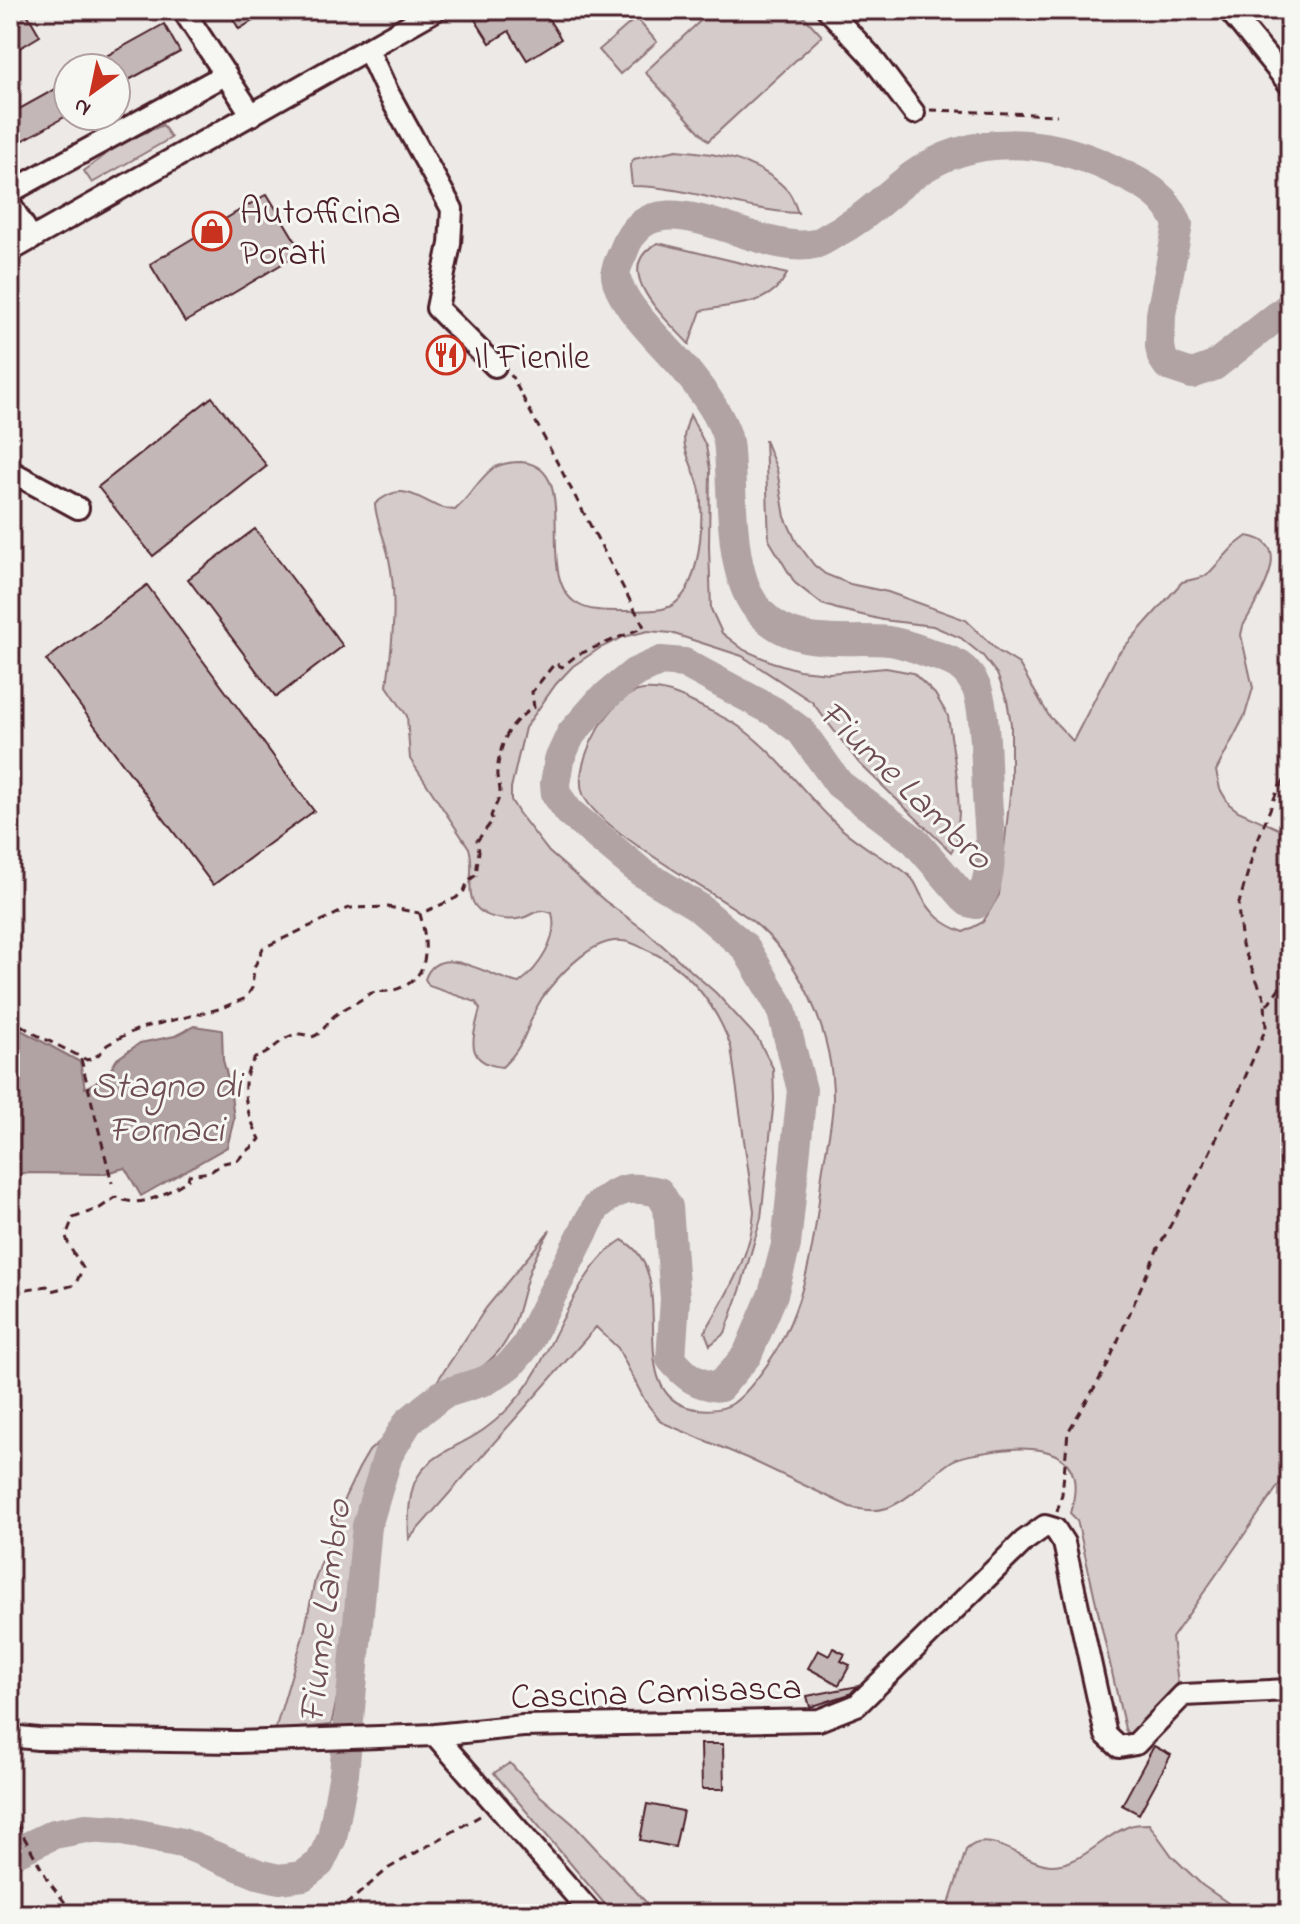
<svg xmlns="http://www.w3.org/2000/svg" width="1300" height="1924" font-family="'Indie Flower',sans-serif">
  <rect width="100%" height="100%" fill="#ece9e6"/>
  <filter id="ink" filterUnits="userSpaceOnUse"><feTurbulence type="fractalNoise" baseFrequency=".0125" numOctaves="2"/><feDisplacementMap in="SourceGraphic" scale="16" xChannelSelector="R" yChannelSelector="G"/><feConvolveMatrix kernelMatrix="1 2 1 2 8 2 1 2 1" color-interpolation-filters="sRGB"/></filter>
  <g filter="url(#ink)">
    <path fill="#d4cbca" stroke="#8f757a" stroke-width="2" d="M712,10H798L822,36L708,141L645,72Z
      M636,18L657,42L620,74L599,50Z
      M163,125L171,138L92,183L84,171L121,143Z
      M677,150C716,153 759,160 787,190C793,196 795,206 798,213C742,211 689,186 632,186L630,166L634,159Z
      M658,243L787,274C768,309 736,302 701,311L689,344C668,321 607,269 658,243Z
      M690,415L706,446L710,469L709,547L711,609L722,633L744,650L772,662L799,670L829,673L886,668L913,673L935,694L948,716L957,777L959,812L957,842L951,852L859,763L812,702L742,656L671,633L648,631L623,637L600,648L573,666L556,684L525,728L511,788V800L518,812L549,852L605,901L646,931L716,993L758,1039L773,1068L774,1100L761,1218L740,1291L725,1333L710,1345L705,1332C726,1295 752,1255 754,1211L731,1047C716,1005 688,967 645,949C639,946 630,941 622,941C594,938 564,970 548,990C526,1016 532,1040 502,1067C463,1063 473,1037 480,1009L476,1002L429,986L425,979C439,939 492,979 519,983C539,968 559,939 552,913C549,912 542,910 540,911C533,912 528,917 522,918C505,922 478,918 472,899C467,883 475,867 469,848L410,759L407,716L387,686C392,644 398,601 389,559C386,540 376,523 375,504C408,474 423,509 455,510C469,498 478,480 492,469C501,463 511,462 521,462C584,467 532,574 576,603C589,612 609,611 624,611C637,610 654,612 666,608C701,597 704,520 700,491C697,473 684,456 684,438C684,431 688,422 690,415Z
      M765,440L777,470L785,517L796,541L814,565L825,574L850,584L888,592L966,620L998,651L1019,664L1049,716L1073,741L1118,654L1182,582L1203,577L1210,572L1234,546L1247,536C1298,543 1257,599 1243,626L1241,635L1253,688L1245,715L1216,771L1220,789L1229,804L1238,811L1290,834V1469L1172,1638L1178,1683L1139,1742L1131,1739L1125,1729L1077,1520L1070,1513C1091,1448 1037,1443 988,1452C977,1454 961,1455 952,1461C930,1475 913,1498 887,1508C875,1512 862,1510 850,1507L749,1459L661,1422L645,1401L618,1348L596,1327L409,1539C408,1521 408,1501 414,1484C426,1454 463,1446 486,1428C508,1412 525,1391 538,1368C560,1328 583,1264 622,1240C683,1272 622,1386 687,1407C700,1411 721,1411 732,1404C747,1394 767,1366 776,1351C806,1299 815,1240 821,1182C824,1154 833,1126 833,1098C833,1033 800,956 747,917C712,891 596,829 583,794C571,764 611,693 643,690C660,688 679,695 694,703C710,711 727,718 741,728C777,754 802,791 833,821C845,833 861,844 876,854C888,862 904,868 913,880C915,882 919,891 920,893C931,914 942,924 964,932L983,922L999,895L1011,785V724L1007,700L997,674L983,656L961,638L933,626L883,620L837,609L822,604L795,583L769,540Z
      M550,1230C542,1244 534,1258 529,1273C520,1299 517,1331 498,1352C458,1395 395,1417 370,1472C354,1507 353,1543 351,1580C348,1627 343,1678 331,1725L275,1730L304,1633L315,1580L345,1497L359,1468L369,1451L409,1416L430,1392L486,1308Z
      M510,1763L538,1794L573,1824L657,1914H613L494,1773Z
      M1149,1824L1172,1856L1202,1885L1244,1914H946L966,1850C989,1826 1025,1865 1052,1865C1083,1865 1103,1835 1130,1826C1135,1824 1143,1824 1149,1824Z"/>
    <path fill="#b1a2a3" stroke="#886e73" stroke-width="2" d="M10,1024L80,1062L85,1088L106,1077L117,1059L140,1043L175,1036L194,1026L222,1030L223,1060L230,1086L234,1119L227,1147L141,1196L125,1168L102,1174L23,1173L10,1180Z"/>
    <g fill="none" stroke-linecap="round" stroke-linejoin="round">
      <path stroke="#b1a2a3" stroke-width="30" d="M10,1855L54,1834L86,1828L118,1830L182,1843L258,1874L279,1879L303,1876L320,1863L332,1838L344,1773L367,1526L388,1455L408,1422L425,1408L443,1394L487,1380L510,1365L526,1346L596,1207C619,1188 629,1185 659,1192L668,1207L675,1299L671,1359C686,1377 697,1385 720,1387L747,1355L773,1294L786,1245L802,1090L781,1008L745,947L697,906L641,872L569,812L556,794L555,784L559,760L571,734L601,700L634,673L661,661L684,663L775,712L801,731L839,784L914,840L968,902L976,904C998,877 988,827 987,794C986,768 986,712 977,689C968,667 954,661 932,654C918,649 904,643 889,641C845,637 796,650 761,613C730,581 733,510 730,468C729,456 730,442 725,431C716,408 700,388 684,368C667,347 613,299 616,271C617,264 622,256 624,250C653,169 757,258 814,244C820,243 828,237 834,234C866,218 884,197 912,176C972,132 1047,138 1112,169C1140,183 1167,193 1178,225L1161,314L1160,346L1162,357L1168,366L1192,374L1214,366L1290,306"/>
    </g>
    <path fill="#c4b7b7" stroke="#4a1f2b" stroke-width="2" d="M10,10H25L40,36L10,54Z
      M228,10H271L239,29Z
      M487,10H543L561,39L527,60L509,31L490,43L474,18Z
      M164,24L180,52L116,87V68H106L101,59Z
      M68,82V115L22,141L10,120V114Z
      M267,194L302,252L185,322L150,264Z
      M212,397L267,466L153,556L98,487Z
      M255,529L343,646L276,697L188,579Z
      M147,585L314,811L213,885L46,660Z
      M833,1648L845,1654L841,1661L850,1665L839,1685L808,1668L818,1650L829,1656Z
      M858,1686L850,1694L810,1707L807,1696Z
      M701,1744H723L724,1789H702Z
      M1154,1746L1171,1755L1139,1814L1122,1805Z
      M647,1804L683,1811L675,1847L640,1840Z"/>
    <g fill="none" stroke-linecap="round" stroke-linejoin="round">
      <g stroke="#4a1f2b" stroke-width="26">
        <path id="minor" d="M183,10L252,115
          M828,10L870,55L914,113
          M1229,10L1290,85
          M368,50L387,91L452,209L450,244L437,308L495,366
          M10,192L226,74
          M10,204L32,239
          M10,251L436,10
          M10,471L78,508
          M435,1735L592,1914
          M10,1736L38,1739L237,1742L435,1735L523,1726L819,1720L857,1705L1024,1541L1045,1526L1055,1529L1064,1543L1106,1735L1119,1747L1136,1744L1183,1695L1290,1690"/>
      </g>
      <path stroke="#4a1f2b" stroke-width="3" stroke-dasharray="8 6" stroke-linecap="butt" d="M930,110L1057,115
        M1267,1005L1290,973
        M10,1017L31,1032L87,1060L98,1055L107,1045L123,1036L141,1028L219,1009L246,998L252,988L254,968L263,948L349,908L388,907L419,913
        M81,1059L112,1183
        M10,1308H12L21,1290L47,1286L51,1291L75,1285L83,1268L69,1246L66,1236L73,1218L100,1208L116,1197C142,1210 166,1193 188,1180L189,1175L210,1172L224,1163L238,1160C244,1152 253,1148 260,1139C247,1115 236,1082 255,1058C276,1053 286,1025 312,1037C324,1033 325,1024 334,1016C343,1009 355,1004 365,997C375,989 383,993 394,990C432,980 428,944 420,914L456,898L464,891L468,881L476,875L479,851L477,841L493,820L491,816C494,808 500,799 500,791C500,784 496,778 497,772C500,745 508,721 534,708L532,692L555,663L562,667L577,655L644,627L511,375
        M1057,1512L1062,1494L1068,1432L1106,1368L1157,1250L1204,1164L1238,1094L1266,1028L1265,1000L1242,945L1238,907L1255,847L1278,789L1290,771
        M10,1812L49,1882L74,1914
        M335,1914L389,1868L480,1816"/>
      <use href="#minor" stroke="#f6f6f2" stroke-width="20"/>
    </g>
  </g>
  <defs>
    <g id="shop-ring" transform="scale(2)"><circle r="9.5" fill="#f6f6f2" stroke="#c8321e" stroke-width="1.5"/><path d="M-5-2.5h2.3a2.7 3.5 0 0 1 5.4 0H5L5.5 6h-11ZM-1.5-2.5h3a1.5 2.3 0 0 0-3 0Z" fill="#c8321e"/></g>
    <g id="restaurant-ring" transform="scale(2)"><circle r="9.5" fill="#f6f6f2" stroke="#c8321e" stroke-width="1.5"/><path d="M-5-6h1v4h1v-4h1v4h1v-4h1v5L-1.5 .5V6h-2V.5L-5-1ZM5-6V6H3V1.5H1.5Q1.5-4 5-6Z" fill="#c8321e"/></g>
  </defs>
  <g fill-rule="evenodd">
    <use href="#shop-ring" x="212" y="231"/>
    <use href="#restaurant-ring" x="446" y="355"/>
  </g>
  <g text-anchor="middle" stroke-width="6" stroke-linejoin="round" paint-order="stroke">
    <g font-size="36" fill="#4a1f2b" stroke="#f6f6f2" text-anchor="start">
      <text x="240" y="223">Autofficina<tspan x="240" dy="41">Porati</tspan></text>
      <text x="474" y="368">Il Fienile</text>
    </g>
    <g font-size="36" fill="#4a1f2b" stroke="#f6f6f2">
      <text transform="translate(656 1690) rotate(-2)" y="13">Cascina Camisasca</text>
    </g>
    <g font-size="38" font-style="italic" fill="#6e4d55" stroke="#f6f6f2">
      <text transform="translate(907 784) rotate(44)" y="13">Fiume Lambro</text>
      <text x="166" y="1097">Stagno di<tspan x="166" dy="44">Fornaci</tspan></text>
      <text transform="translate(323 1611) rotate(-83)" y="13">Fiume Lambro</text>
    </g>
  </g>
  <rect width="1300" height="1924" fill="none" stroke="#f6f6f2" stroke-width="40"/>
  <rect x="20" y="20" width="1260" height="1884" fill="none" stroke="#4a1f2b" stroke-width="3" filter="url(#ink)"/>
  <g transform="translate(92 92) rotate(213)"><circle r="38" fill="#f6f6f2" stroke="#b1a0a2" stroke-width="2"/>
  <path d="M0-6L14 30L0 20L-14 30Z" fill="#c8321e"/>
  <text y="-12" font-size="22" font-weight="bold" text-anchor="middle" fill="#4a1f2b">N</text>
  </g>
</svg>
